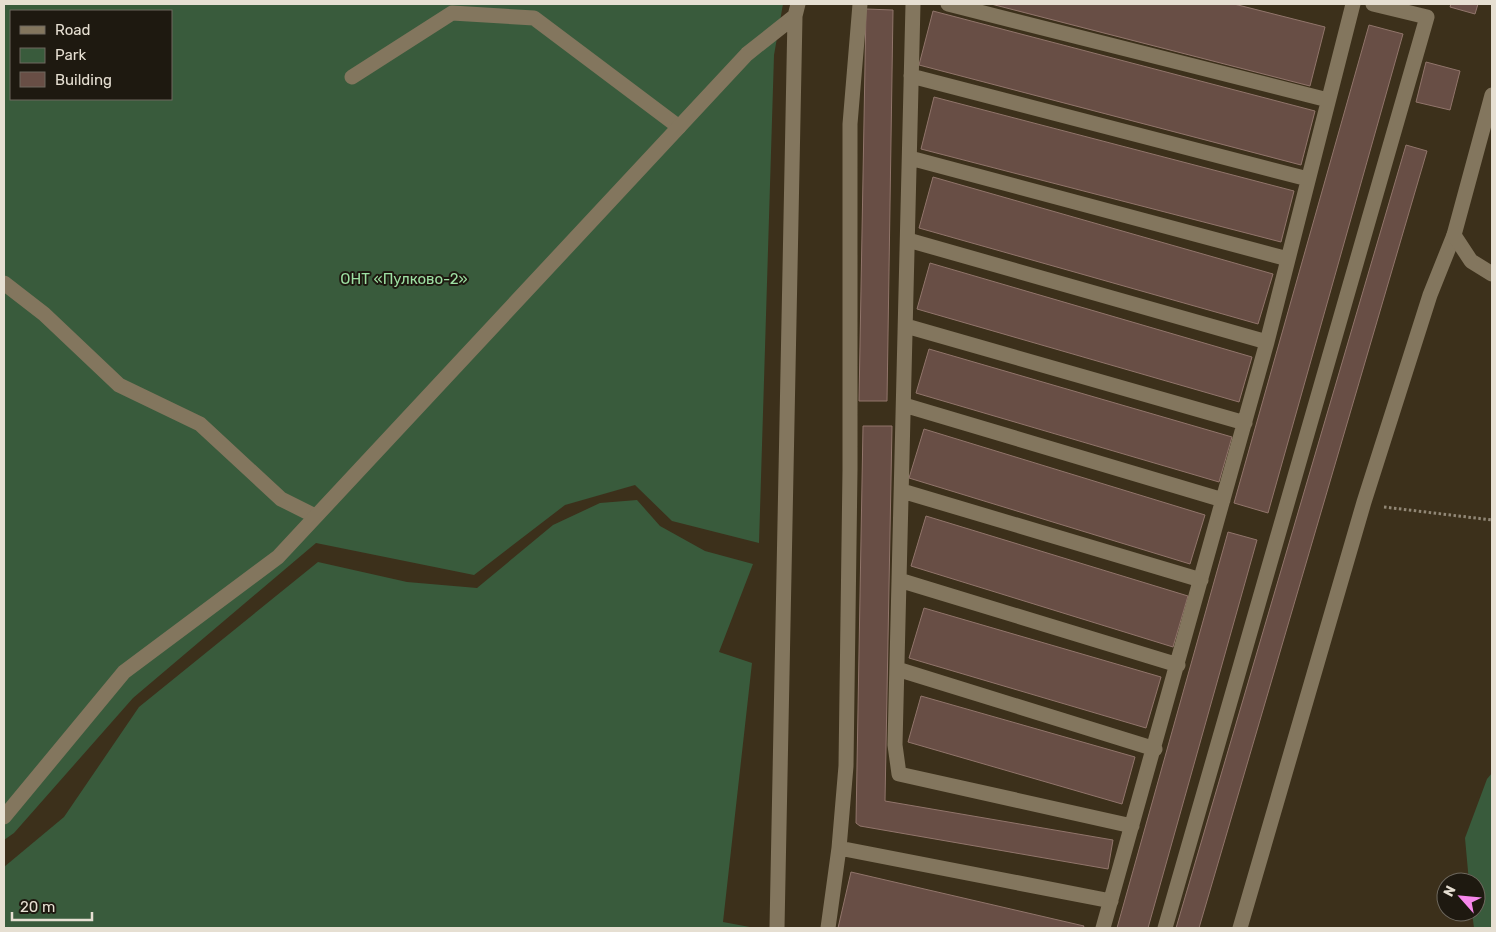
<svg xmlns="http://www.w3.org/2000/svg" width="1496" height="932" font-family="Rubik,sans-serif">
  <rect width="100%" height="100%" fill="#3c301b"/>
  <path fill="#395b3c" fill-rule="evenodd" d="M4,4H783L774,55L759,543L672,521L635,485L565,505L474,575L316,543L133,698L14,833L4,840ZM11,11H171V99H11Z
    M637,500L660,526L705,551L753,564L719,652L752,663L723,922L755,928H4V867L64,817L139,707L318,562L407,582L477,588L553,525L600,503Z
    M1492,773V928H1474L1472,912H1476V882H1469L1465,838L1487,779Z"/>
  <path fill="#684e45" stroke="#91756b" d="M991,4H1234L1325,27L1310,86Z
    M1451,4H1478L1475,14L1450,7Z
    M866,9L893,10L887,401H859Z
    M933,11L1315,111L1301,165L919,65Z
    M1369,25L1403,34L1268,513L1234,503Z
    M1426,62L1460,71L1450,110L1416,102Z
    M934,97L1294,191L1281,242L921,149Z
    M1406,145L1427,151L1199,928H1176Z
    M933,177L1273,274L1258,324L919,228Z
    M930,263L1252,357L1239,402L917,309Z
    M929,349L1232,437L1219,482L916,393Z
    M863,426H892L885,801L1113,840L1108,869L860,826L856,823Z
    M924,429L1205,515L1190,564L909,478Z
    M926,516L1188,596L1173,647L911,566Z
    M1228,532L1257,540L1148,928H1117Z
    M924,608L1161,677L1146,728L909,658Z
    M921,696L1135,757L1122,804L908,742Z
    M851,872L1084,926L1083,928H838Z"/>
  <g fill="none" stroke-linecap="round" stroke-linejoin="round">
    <path stroke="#918776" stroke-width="3" stroke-dasharray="2.5 2.5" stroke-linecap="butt" d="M1384,507L1492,520"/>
    <path stroke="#83765e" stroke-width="15" d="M913,4L895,745L899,774L1132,826
      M948,4L1328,100
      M911,76L1308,179
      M352,77L452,13L534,18L679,127
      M910,158L1288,259
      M908,240L1267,342
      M4,283L44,314L119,385L200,424L281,499L315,516
      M906,326L1245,423
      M904,405L1223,500
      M902,491L1201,580
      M899,580L1178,665
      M897,669L1155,749
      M839,848L1111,901
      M828,928L839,848L846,766L850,470V124L860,4
      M1103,928L1267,342L1353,4
      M1165,928L1427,17L1373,4
      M1240,928L1364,502L1430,295L1454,235"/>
    <path stroke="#83765e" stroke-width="15" d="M1492,95L1454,235L1471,261L1492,274
      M4,817L124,672L278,557L747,54L795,16L798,4
      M777,928L795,16"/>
  </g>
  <g text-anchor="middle" stroke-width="4" stroke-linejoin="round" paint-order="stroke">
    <g font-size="15" fill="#9ee0a3" stroke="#1e1910">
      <text x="404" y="284">ОНТ «Пулково-2»</text>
    </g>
  </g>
  <rect width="1496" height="932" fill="none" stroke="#e6dfd2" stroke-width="10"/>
  <rect x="10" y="10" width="162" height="90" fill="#1e1910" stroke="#6e685e"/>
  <rect x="20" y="26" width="25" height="8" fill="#83765e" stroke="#6e685e"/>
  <text x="55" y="35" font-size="15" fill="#e6dfd2">Road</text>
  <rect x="20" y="48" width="25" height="15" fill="#395b3c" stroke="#6e685e"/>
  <text x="55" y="60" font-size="15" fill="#e6dfd2">Park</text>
  <rect x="20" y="72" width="25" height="15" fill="#684e45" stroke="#6e685e"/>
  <text x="55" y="85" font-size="15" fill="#e6dfd2">Building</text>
  <g transform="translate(1461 897) rotate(297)"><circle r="24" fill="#1e1910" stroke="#6e685e"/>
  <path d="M0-4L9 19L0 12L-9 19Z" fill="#f788ec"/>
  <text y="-8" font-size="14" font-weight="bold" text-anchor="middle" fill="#e6dfd2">N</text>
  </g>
  <path d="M12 912v8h80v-8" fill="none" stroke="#e6dfd2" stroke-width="2.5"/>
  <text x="20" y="912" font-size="15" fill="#e6dfd2" stroke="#1e1910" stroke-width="4" paint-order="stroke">20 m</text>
</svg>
